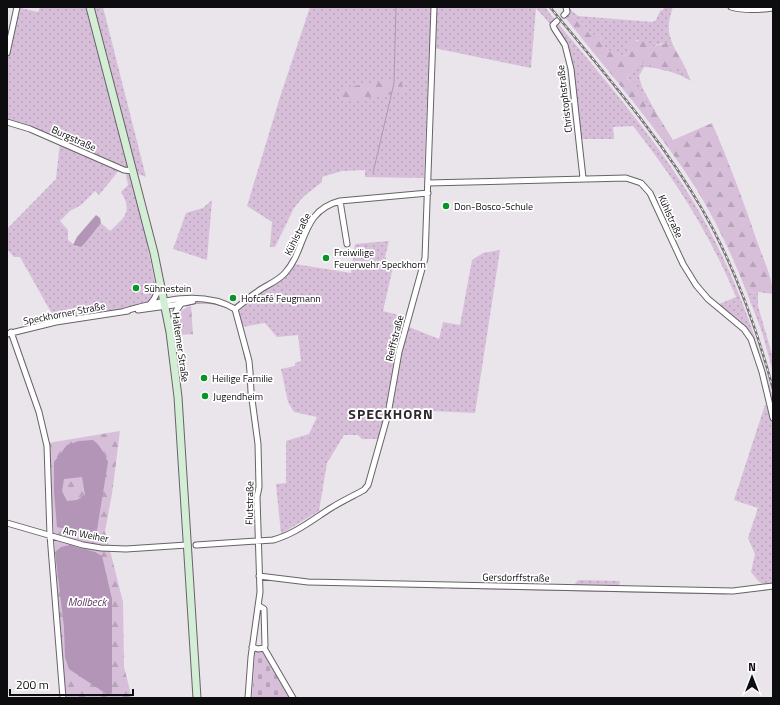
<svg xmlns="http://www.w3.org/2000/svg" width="780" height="705" font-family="'Titillium Web',sans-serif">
  <defs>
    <pattern id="green-dots" width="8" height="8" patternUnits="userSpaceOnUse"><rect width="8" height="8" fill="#d7bfda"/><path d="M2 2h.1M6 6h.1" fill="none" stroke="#b7a3ba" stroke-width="1.8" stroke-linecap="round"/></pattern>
    <pattern id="forest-firs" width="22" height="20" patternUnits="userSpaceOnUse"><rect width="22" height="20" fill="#d7bfda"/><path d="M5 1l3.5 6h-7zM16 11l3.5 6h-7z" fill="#b7a3ba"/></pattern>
    <pattern id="cemetery-stones" width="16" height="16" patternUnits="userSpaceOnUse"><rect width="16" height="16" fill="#d7bfda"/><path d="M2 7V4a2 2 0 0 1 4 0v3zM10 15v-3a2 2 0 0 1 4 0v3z" fill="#b7a3ba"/></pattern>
  </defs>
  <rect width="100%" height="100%" fill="#eae4eb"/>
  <path fill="url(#green-dots)" d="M17,7L38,12L40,7H103L146,177L7,121V56Z
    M310,7H545L555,20L552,26L536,8L531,68L429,47L424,178L365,177V170L342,171L322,177V182L303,197L294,208L275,247H270L272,222L247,206L280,97Z
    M567,7H569L573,12L578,16L653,22L656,20L660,11L664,9L663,7H673C667,24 667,33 675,49C671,47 665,42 660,44C655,45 653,49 647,47C643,44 642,41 636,40L626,56C610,53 605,52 600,36L590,35L581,21L567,13Z
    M557,22C603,78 652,134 690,196C729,260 753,325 773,397V410L752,339L717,305L736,297C710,234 675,179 633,126L613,127L614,139H579L569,60L555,28Z
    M639,61L649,64L682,68L683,63L691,81C677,72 660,68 644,67L639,76L642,87L655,111H649C643,103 647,98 643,93H638L635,90L636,85L627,78L628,74L632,72Z
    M60,142L120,169L99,195L95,191L81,205L70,211L60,221L68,230V240L77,247L86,242L101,223L110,231C125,217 133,212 121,192L128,185L126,176L127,172L133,175L156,288V291L150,302L131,307L56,321L20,257H14L7,249V229L56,179Z
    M212,200L207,260L173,249L186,213L203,208Z
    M389,241L385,257L393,267L383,311L406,317L409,327L439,339L443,322L460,325L472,260L483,253L500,250L475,413L387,409L379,439H362L358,435H344L327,463L319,511L281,534L276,484L286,483V441L309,434L317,417L294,412L288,402L281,369L295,366V363L301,361L298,335L277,337L265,323L242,327L239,311L240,308L259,292L282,280L287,275L295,264L351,273L355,244Z
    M758,292V306L773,358V372L762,332L747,293Z
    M765,405L769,408L773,424V585C760,585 759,582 751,572L755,554L748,538L758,508L734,500Z
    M579,580L620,581L619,587L574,586L576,582Z"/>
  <path fill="url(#forest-firs)" d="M567,13L581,21L590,35L593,34L600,36C605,52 610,53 626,56L629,51L625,47L629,40L634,41H640L642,39L648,41V47C655,48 658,44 665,44V42H668L669,46L675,49L683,63L682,68L665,71L639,61L632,72L628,74L627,78L630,81H634L636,85V90L638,93H643C647,98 643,103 649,111H655L673,140L712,123C729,162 744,203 758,244C763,258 773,280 773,294L758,292L747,293C733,257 717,223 697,190C658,128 609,73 564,16Z
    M402,79L403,92L343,102L340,88Z
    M191,306L193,334L180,335C178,320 173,312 191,306Z
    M120,431L112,494L105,531L123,602L124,667L132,698H65L48,443Z"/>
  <path fill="url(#cemetery-stones)" d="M255,652H265L290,695L289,698H252Z"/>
  <path fill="#b295b7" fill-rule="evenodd" d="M96,215L100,218L101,223L86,242L81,247L73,245L77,237Z
    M93,440C100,445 104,453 108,462L96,536L57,527L54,492V462L67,445L79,441ZM82,477L85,495L77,500L67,501L62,491L64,479Z
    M70,545L95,552L102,556L112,599V693L108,695L69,669L65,657L64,627L55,552L61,547Z"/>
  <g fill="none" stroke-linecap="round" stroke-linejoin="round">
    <path stroke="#b295b7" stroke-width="1" d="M373,173L394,83L396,7
      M187,306C200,301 213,303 225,307
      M242,343L245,359
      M386,586L443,588
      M450,588L724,594L773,589"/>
    <g stroke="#676368" stroke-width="7">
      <path id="minor" d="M731,7C745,11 759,10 773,8
        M564,15L567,12L566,7
        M557,21L553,25L554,28L565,45L571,69L583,178
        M7,53L17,7
        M7,122L30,129L124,170L133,171
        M428,183L626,178L641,183L650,193L683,264L696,285L708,299L744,329L751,339L762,372L773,418
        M340,201L347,244
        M150,304L154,299L161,285
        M235,309L249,361L250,372L251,392L258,444L259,487L257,497L260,592L251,657L248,698
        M138,310L174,305L193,301
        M125,311C160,301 202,289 235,309C242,304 249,297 257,292C266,285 277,282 285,273C307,249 300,211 340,201L428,193
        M171,331L176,311L181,304
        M11,332L39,412L47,446L50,535L63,698
        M7,334L56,322L128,311
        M7,523L83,545L101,548L126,549L187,545
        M196,545L273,540C295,534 312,520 331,508C342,501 353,496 364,490L368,485L388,414L399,352L425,258L434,7
        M259,576L308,582L733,591L773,586
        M259,606L264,609L265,646L264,648L293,698
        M252,647L258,649L264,648"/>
    </g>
    <g stroke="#676368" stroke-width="9">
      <path id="secondary" d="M90,7L154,253L170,332L178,397L197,698"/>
    </g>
    <use href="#minor" stroke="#fff" stroke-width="5"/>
    <use href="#secondary" stroke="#d3eed4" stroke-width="7"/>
    <g stroke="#767377" stroke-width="2.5">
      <path id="rail" d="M550,7C603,72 660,136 702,209C735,266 756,326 773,389"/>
    </g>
    <use href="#rail" stroke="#fff" stroke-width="1" stroke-dasharray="3" stroke-linecap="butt"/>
  </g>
  <g fill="#089429" stroke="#fff" stroke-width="1.5">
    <circle cx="446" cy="206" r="4"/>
    <circle cx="326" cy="258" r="4"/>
    <circle cx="136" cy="288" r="4"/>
    <circle cx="233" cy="298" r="4"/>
    <circle cx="204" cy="378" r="4"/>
    <circle cx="205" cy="396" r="4"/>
  </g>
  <g text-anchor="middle" stroke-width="3.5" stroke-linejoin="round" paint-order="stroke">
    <g font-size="10" fill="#0d0c0e" stroke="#fff">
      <text transform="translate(564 99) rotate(-97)" y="4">Christophstraße</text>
      <text transform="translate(74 138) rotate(24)" y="4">Burgstraße</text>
      <text transform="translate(671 216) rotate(66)" y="4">Kühlstraße</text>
      <text transform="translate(297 234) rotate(-63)" y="4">Kühlstraße</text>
      <text transform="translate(64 313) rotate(-11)" y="4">Speckhorner Straße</text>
      <text transform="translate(394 338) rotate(-76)" y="4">Reiffstraße</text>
      <text transform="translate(181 347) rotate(82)" y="4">Halterner Straße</text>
      <text transform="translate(249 503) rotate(-89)" y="4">Flutstraße</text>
      <text transform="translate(86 534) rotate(11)" y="4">Am Weiher</text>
      <text transform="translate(516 577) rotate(1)" y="4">Gersdorffstraße</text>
    </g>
    <g font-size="10" fill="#0d0c0e" stroke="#fff" text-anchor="start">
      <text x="454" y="210">Don-Bosco-Schule</text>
      <text x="334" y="256">Freiwilige<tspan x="334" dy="12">Feuerwehr Speckhorn</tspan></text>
      <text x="144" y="292">Sühnestein</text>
      <text x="241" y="302">Hofcafé Feugmann</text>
      <text x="212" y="382">Heilige Familie</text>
      <text x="213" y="400">Jugendheim</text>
    </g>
    <g font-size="11" font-style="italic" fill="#5d3564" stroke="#fff">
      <text x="87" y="606">Mollbeck</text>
    </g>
    <g font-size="14" font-weight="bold" letter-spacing="1" fill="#2c282c" stroke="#fff">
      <text x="391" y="419">SPECKHORN</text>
    </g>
  </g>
  <rect width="780" height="705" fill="none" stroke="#0d0c0e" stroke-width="16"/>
  <g transform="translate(752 677)" stroke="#ffffff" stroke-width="3" paint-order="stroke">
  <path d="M0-3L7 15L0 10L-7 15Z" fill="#0d0c0e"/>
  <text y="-6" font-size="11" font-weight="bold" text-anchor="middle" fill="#0d0c0e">N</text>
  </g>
  <path d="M10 689v6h123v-6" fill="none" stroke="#0d0c0e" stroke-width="2"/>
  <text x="16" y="689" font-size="12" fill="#0d0c0e" stroke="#ffffff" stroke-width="3" paint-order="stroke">200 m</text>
</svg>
